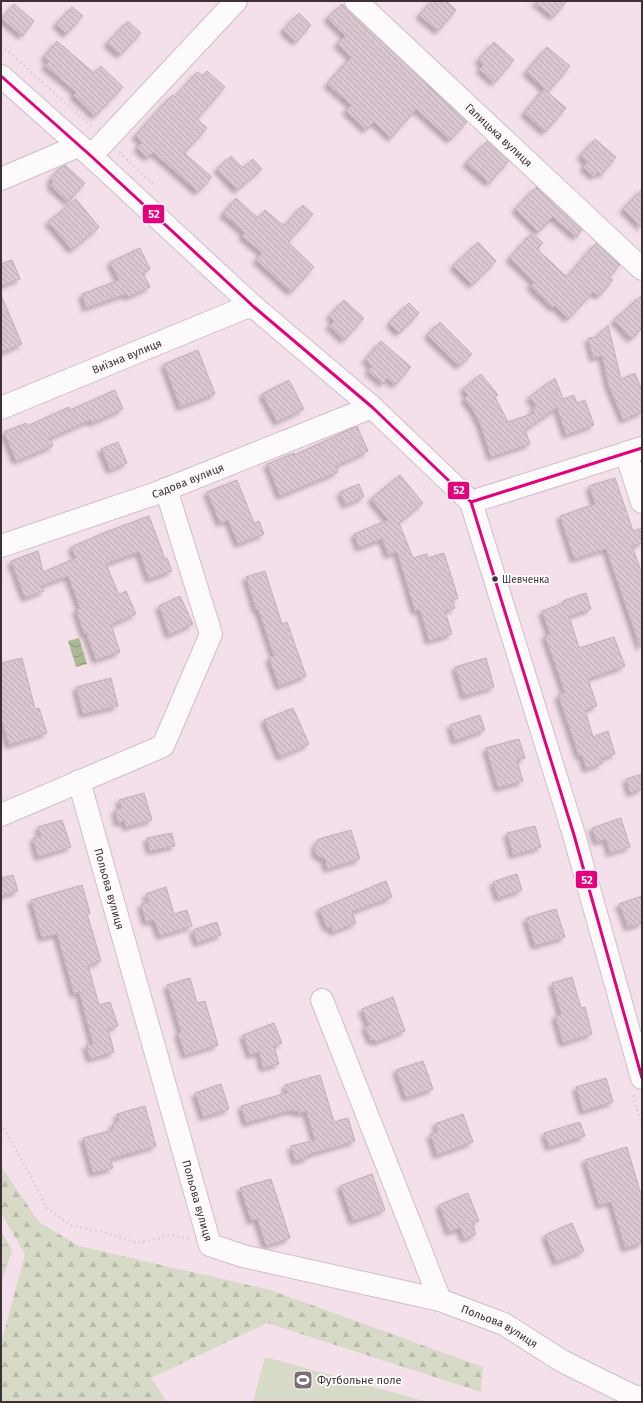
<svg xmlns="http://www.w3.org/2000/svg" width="643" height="1403" font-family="'Fira Sans',sans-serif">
  <defs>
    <pattern id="grass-tufts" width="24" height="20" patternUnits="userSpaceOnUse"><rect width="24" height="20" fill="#d6dac6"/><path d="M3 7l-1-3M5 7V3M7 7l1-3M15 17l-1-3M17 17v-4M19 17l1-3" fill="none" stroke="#b9bbab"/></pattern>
    <pattern id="forest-firs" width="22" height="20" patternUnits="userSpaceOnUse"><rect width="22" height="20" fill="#d6dac6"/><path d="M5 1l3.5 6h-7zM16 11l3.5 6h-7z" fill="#b9bbab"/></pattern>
    <pattern id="water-waves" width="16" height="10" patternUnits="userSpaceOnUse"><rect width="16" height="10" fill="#acb997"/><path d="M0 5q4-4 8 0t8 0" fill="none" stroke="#8d977c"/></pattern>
    <pattern id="building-back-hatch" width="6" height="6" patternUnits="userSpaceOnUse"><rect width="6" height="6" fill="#dac6d0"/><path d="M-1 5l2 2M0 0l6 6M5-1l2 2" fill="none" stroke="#bcaab3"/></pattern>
    <filter id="shadow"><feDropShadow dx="-3.5" dy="3.5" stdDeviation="2" flood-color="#0004"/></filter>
  </defs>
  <rect width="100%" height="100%" fill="#f4e0ea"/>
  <path fill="url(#grass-tufts)" d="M1,1231L12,1250L1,1285Z"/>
  <path fill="url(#forest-firs)" d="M1,1166L39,1222L79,1246L270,1290L483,1367L481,1392L267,1323L151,1378L167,1402H1V1344L25,1254L1,1213Z"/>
  <path fill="#d6dac6" d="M265,1357L428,1402H253Z"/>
  <path fill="url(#water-waves)" d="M79,638L87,664L76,667L68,641Z"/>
  <path fill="url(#building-back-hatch)" stroke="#bfb0b8" filter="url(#shadow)" d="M432,1H446L456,10L438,31L419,15Z
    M534,1H567L553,17Z
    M14,4L34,21L22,36L2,19Z
    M342,4L467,122L450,140L416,109L391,138L374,122L366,130L346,111L351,105L327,84L351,57L337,44L345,36L327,18Z
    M72,7L83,16L66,34L56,24Z
    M299,13L311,25L296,42L283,30Z
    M128,21L141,33L120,55L107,43Z
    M57,41L94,73L101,66L123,87L95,116L73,95L76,92L45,66L49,61L44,57Z
    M494,42L514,60L494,83L479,69L483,65L478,60Z
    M547,47L570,66L548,92L526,72Z
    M207,71L225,87L197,119L207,128L184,153L212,177L198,192L153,152L148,158L137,148L142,142L135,136L172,95L175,97L197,72L203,76Z
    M544,89L566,108L545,132L524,113Z
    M595,139L616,157L601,175L598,172L594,177L583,167L587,162L580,156Z
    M487,141L509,161L489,183L466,163Z
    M231,156L243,168L253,159L262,169L237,190L217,169Z
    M65,165L85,183L68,202L50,185L53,182L50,179L61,167Z
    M536,187L582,230L576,237L553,217L538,232L515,209Z
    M642,189V228L623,209Z
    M236,198L258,218L265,210L284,226L303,205L313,214L288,242L314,267L291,292L256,260L262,253L242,236L245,233L223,214Z
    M76,199L99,227L72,250L48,222Z
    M532,233L543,243L537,249L567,277L596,243L620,265L609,277L613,280L599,296L593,292L568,319L555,306L553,308L530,286L534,282L509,258Z
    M478,242L496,261L472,285L453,266Z
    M140,248L150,269L143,273L150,287L128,297L126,294L86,308L82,294L119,280L110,262Z
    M12,260L20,279L1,286V264Z
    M1,295L22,344L1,353Z
    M642,295V328L631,339L614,320Z
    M344,300L364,318L344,340L329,326L334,321L329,316Z
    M409,303L419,313L399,333L389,323Z
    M440,322L472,354L459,366L427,335Z
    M608,325L621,379L635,373L642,390V412L623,420L608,384L602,356L593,358L588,338L596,337Z
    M381,341L411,367L395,385L387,378L383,384L368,371L372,366L365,360Z
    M198,350L215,394L180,407L164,364Z
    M481,374L498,395L495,397L508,422L535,413L532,409L536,406L529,397L555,378L563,399L574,395L577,403L585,400L594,425L566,435L557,408L525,430L530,444L491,457L480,424L473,410L464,399L468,395L463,389Z
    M289,380L304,409L277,422L262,394Z
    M115,390L123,409L92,423L91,420L50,438L53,446L16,461L4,432L26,423L27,426L69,407L70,410Z
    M357,426L368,451L336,466L338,472L280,496L267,464L294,453V455Z
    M118,442L127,463L110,470L101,449Z
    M400,475L423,503L399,523L413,558L427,554L428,558L444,553L458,598L452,600L455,608L445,611L452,634L429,641L420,610L415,611L397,552L388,555L382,539L359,548L354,534L388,520L371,499Z
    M615,478L633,531L642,528V543L632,546L642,573V646L640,647L606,549L574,559L560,516L595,504L589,486Z
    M237,480L254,523L259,521L264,534L238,544L228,520L220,523L207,492Z
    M359,484L364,497L345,505L340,492Z
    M149,516L165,559L167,558L172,571L149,579L139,552L106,564L119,595L126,591L136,614L111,625L120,652L96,660L86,633L84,634L76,610L80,608L68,576L41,586L44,591L25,598L11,561L38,551L43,572L76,558L71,547L106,532Z
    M265,571L282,624L287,622L306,676L279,686L269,658L274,656L258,609L256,610L246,577Z
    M586,593L591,609L569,616L579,648L614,637L625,666L588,679L597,706L585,710L593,737L608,731L615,754L601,759L603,763L586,769L582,755L579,756L558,695L565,693L545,636L550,634L542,611L564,603L563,601Z
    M180,596L193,624L169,635L159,606Z
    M22,658L35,709L39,708L47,733L9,745L1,719V663Z
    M486,658L494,687L464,696L455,667Z
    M111,678L118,706L83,714L76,687Z
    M293,708L309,744L280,757L264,720Z
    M480,715L485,730L455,741L450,725Z
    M519,739L525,758L517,760L523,781L498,788L486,748Z
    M642,774V789L630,793L626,779Z
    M144,793L152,820L126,827L124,821L118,823L115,810L121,808L119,800Z
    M621,818L630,847L610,853L606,839L597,842L592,828Z
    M62,820L71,847L38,857L33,838L41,836L38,827Z
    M535,826L541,847L513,855L507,833Z
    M351,830L360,859L327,869L325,859L319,857L315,852V846L319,839Z
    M172,833L175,846L150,851L147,838Z
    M517,874L522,890L498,898L493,882Z
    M13,875L18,891L1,896V878Z
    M386,881L392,897L352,912L356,923L333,932L331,927L327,928L319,909Z
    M82,885L90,913L87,914L101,961L88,965L99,1005L110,1002L118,1026L108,1029L114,1052L90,1059L86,1045L93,1044L79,992L74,994L57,934L42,938L31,900Z
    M166,887L174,914L187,910L192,926L160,936L154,920L146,922L141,904L149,902L146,894Z
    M642,896V923L628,927L619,904Z
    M556,909L565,937L535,946L526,918Z
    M217,922L221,935L197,943L193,930Z
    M572,977L581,1008L585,1007L592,1034L563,1043L555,1016L561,1014L552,983Z
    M190,978L197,1003L205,1001L218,1045L185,1055L178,1033L181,1032L167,985Z
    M393,997L405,1031L376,1042L374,1040L371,1041L365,1027L369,1025L362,1009Z
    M274,1023L282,1043L274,1046L279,1064L263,1068L259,1052L250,1055L243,1035Z
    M423,1061L433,1089L406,1098L396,1070Z
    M320,1075L334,1122L348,1118L355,1141L307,1155L308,1158L295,1161L291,1146L315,1140L306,1111L299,1114L298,1111L293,1112L292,1110L246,1123L241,1106L287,1093L285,1085Z
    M606,1078L613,1102L583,1111L576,1087Z
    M221,1084L229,1109L203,1117L195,1093Z
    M145,1106L156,1146L110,1159L113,1168L93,1173L83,1138L113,1130L112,1125L119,1120L117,1114Z
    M463,1114L473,1142L437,1155L430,1134L438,1132L435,1124Z
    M580,1122L585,1136L549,1147L544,1133Z
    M627,1147L642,1198V1243L625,1248L611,1202L599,1205L585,1160Z
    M372,1174L385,1210L353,1221L340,1186Z
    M271,1179L290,1238L266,1246L257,1219L251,1221L240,1188Z
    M468,1193L479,1221L472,1223L476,1234L464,1239L460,1228L449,1232L439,1205Z
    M572,1223L584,1251L556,1262L545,1235Z"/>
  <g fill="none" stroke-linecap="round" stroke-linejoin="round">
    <g stroke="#cfbfc7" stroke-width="24">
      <g id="minor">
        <path id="s1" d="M356,1L642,269"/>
        <path d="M1,76L91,156L254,307L372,407L471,502L574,835L642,1078"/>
        <path d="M91,156L236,1"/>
        <path d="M1,179L78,146"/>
        <path id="s2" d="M1,408L244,308L254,307"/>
        <path d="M626,453L642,502"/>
        <path d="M471,502L642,448"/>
        <path id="s3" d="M1,546L157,493L372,407"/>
        <path id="s4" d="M79,781L210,1245L243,1256L440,1300L504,1324L562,1361L633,1396L642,1398"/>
        <path d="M1,815L163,746L211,634L166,489"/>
        <path d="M322,1000L440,1300"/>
      </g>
    </g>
    <path stroke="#d9d2d6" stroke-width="2.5" stroke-dasharray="2 3" stroke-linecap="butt" d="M1,45L92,127
      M119,152L154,185
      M633,1095L642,1127
      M1,1124L29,1173L47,1208L70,1225L106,1233L138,1243L172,1235L189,1239"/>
    <use href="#minor" stroke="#fdfafc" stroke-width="22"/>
    <g stroke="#fff" stroke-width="6">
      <path id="bus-1" d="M1,76L91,156L254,307L372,407L471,502L574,835L642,1078
        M471,502L642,448"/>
    </g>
    <use href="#bus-1" stroke="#e5007d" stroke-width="3"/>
  </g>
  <defs>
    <g id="stadium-square" transform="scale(1)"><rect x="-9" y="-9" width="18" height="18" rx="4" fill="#7d6e76" stroke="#fff"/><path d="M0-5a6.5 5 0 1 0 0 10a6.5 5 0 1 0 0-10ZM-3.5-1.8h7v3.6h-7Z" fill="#fff"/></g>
  </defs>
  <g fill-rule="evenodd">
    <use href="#stadium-square" x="303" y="1380"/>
  </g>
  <circle fill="#3d3037" stroke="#fff" stroke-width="1.5" cx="495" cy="579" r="3.5"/>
  <g text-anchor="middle" stroke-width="3.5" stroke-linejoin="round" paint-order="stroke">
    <g font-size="10" fill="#3d3037" stroke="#fff" text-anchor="start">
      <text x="502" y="583">Шевченка</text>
    </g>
    <g font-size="11" fill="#3d3037" stroke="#fff">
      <text dy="4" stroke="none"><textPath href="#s1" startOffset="196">Галицька вулиця</textPath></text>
      <text dy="4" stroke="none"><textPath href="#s2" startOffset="136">Виїзна вулиця</textPath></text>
      <text dy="4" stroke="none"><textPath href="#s3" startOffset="198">Садова вулиця</textPath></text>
      <text dy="4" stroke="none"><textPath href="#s4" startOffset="112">Польова вулиця</textPath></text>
      <text dy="4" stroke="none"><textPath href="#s4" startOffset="436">Польова вулиця</textPath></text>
      <text dy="4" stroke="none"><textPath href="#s4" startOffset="784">Польова вулиця</textPath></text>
    </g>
    <g font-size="11" fill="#3d3037" stroke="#fff" text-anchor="start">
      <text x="317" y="1384">Футбольне поле</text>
    </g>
  </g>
  <g stroke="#fff" stroke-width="1.5">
    <rect x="142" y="204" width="23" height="20" rx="4" fill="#e5007d"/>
    <rect x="447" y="481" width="23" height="19" rx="4" fill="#e5007d"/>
    <rect x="575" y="870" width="23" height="19" rx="4" fill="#e5007d"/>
  </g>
  <g font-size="11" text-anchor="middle" font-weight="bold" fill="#fff">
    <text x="154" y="218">52</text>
    <text x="459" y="494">52</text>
    <text x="587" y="884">52</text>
  </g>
  <rect width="643" height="1403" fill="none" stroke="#3d3037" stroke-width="4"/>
</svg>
